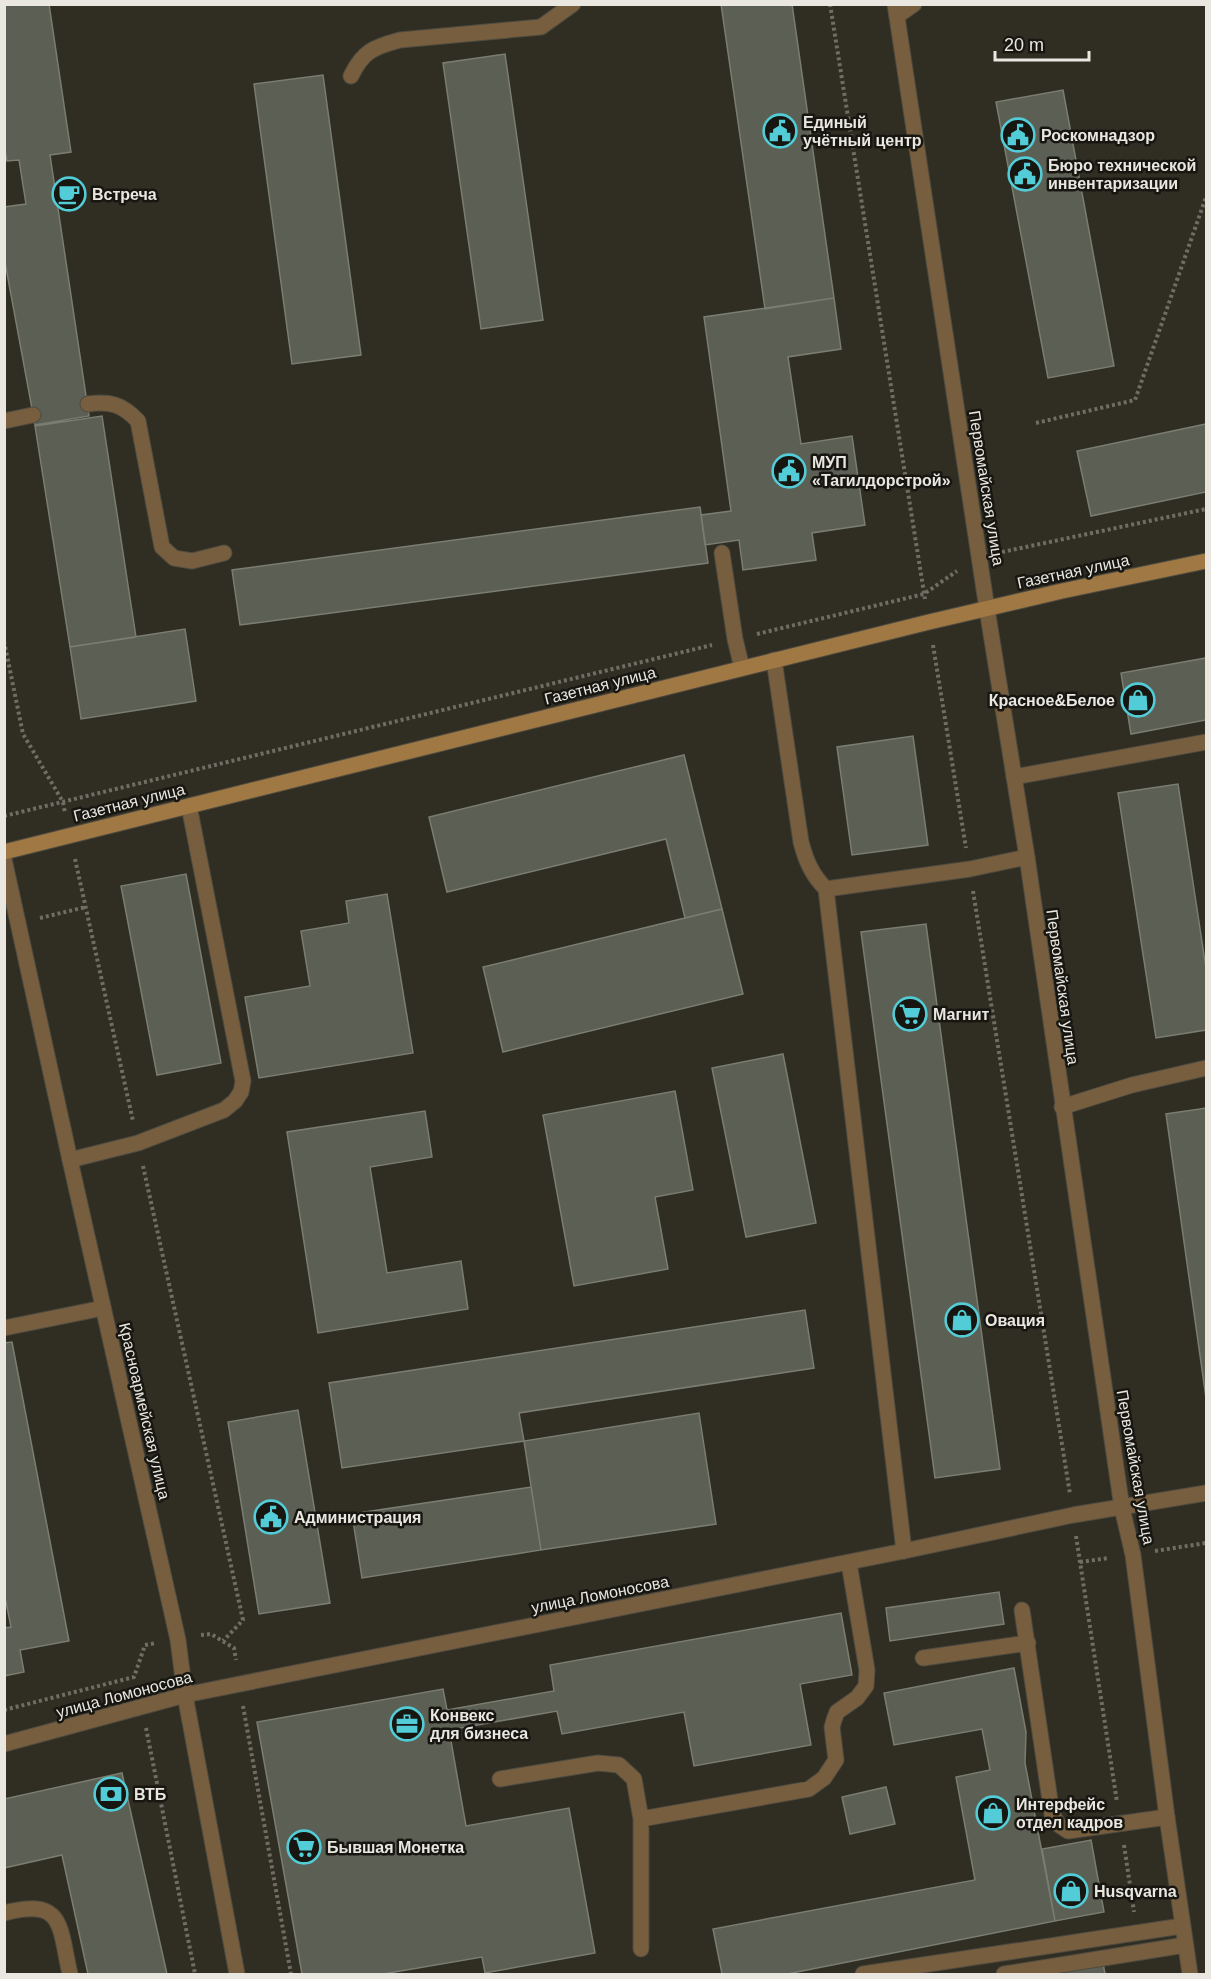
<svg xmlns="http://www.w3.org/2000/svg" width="1211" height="1979" font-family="Arial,sans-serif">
  <rect width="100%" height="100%" fill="#302d23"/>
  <path fill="#5c5f53" stroke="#7a7d71" stroke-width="1.5" d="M4,4H49L71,152L50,155L89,416L35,425L4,257V207L26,204L19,160L7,161L4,146Z
    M721,4H792L834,298L765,309Z
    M505,54L543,320L481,329L443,63Z
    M323,75L361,355L292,364L254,84Z
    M1063,90L1114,366L1048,378L996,102Z
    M834,298L841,349L788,357L801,444L852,436L865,525L812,533L816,560L743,570L739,540L705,545L701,515L731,511L704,317Z
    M102,416L136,637L70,647L35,426Z
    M1206,424V492L1091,516L1077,451Z
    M700,507L708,563L240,625L232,570Z
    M185,629L196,701L81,719L70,647Z
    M1206,658V720L1131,734L1121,673Z
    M913,736L928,845L852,855L837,747Z
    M684,755L722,909L685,918L666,839L447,892L429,817Z
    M1178,784L1206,968V1030L1156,1038L1118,793Z
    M186,874L221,1063L157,1075L121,886Z
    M387,894L413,1053L259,1078L245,997L310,986L301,931L349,923L346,901Z
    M722,909L743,994L503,1052L483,967Z
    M926,924L1000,1469L935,1478L861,932Z
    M783,1054L816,1223L746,1237L712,1068Z
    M675,1091L693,1190L655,1197L668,1269L574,1286L543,1115Z
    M1206,1108V1398L1166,1114Z
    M425,1111L432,1157L370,1167L387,1273L461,1261L468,1309L318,1333L287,1132Z
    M805,1310L814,1368L519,1413L524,1441L342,1468L329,1383Z
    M12,1342L69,1641L20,1650L24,1672L4,1676V1628L11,1627L4,1592V1343Z
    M298,1410L330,1603L259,1614L228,1422Z
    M699,1413L716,1524L541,1550L524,1441Z
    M531,1487L541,1550L362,1578L352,1514Z
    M999,1592L1004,1624L890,1641L886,1608Z
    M841,1613L852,1675L800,1684L811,1745L694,1766L684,1712L562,1734L557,1711L449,1730L466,1826L569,1808L595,1953L485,1973L482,1957L383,1974H302L257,1722L443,1689L447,1710L554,1691L550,1665Z
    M1014,1668L1026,1732L1025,1763L1055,1921L787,1974H722L713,1929L975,1880L956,1777L990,1770L982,1729L894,1745L884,1693Z
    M122,1773L167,1974H88L62,1855L4,1868V1799Z
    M886,1787L895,1824L850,1834L842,1797Z
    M1091,1840L1104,1912L1055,1921L1042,1849Z
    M1103,1963L1105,1974H1044Z"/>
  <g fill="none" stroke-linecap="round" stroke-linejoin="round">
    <g stroke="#4e4b41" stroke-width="17">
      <path id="service" d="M897,16L914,4
        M351,76C363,51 374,47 400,40L541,27L573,4
        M88,404C110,401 122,404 138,421L162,547L174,558L192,561L224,553
        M4,421L33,415
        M722,553L735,639L742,668
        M774,660L801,842C806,861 812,875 826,889L970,869L1027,857
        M1014,777L1206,742
        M826,889L904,1551
        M1062,1107L1132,1085L1206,1068
        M70,1160L138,1143L224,1110L235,1101L241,1092L243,1081L189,806
        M4,1328L103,1308
        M1022,1610L1052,1814L1059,1825L1068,1831L1167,1817
        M923,1658L1028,1643
        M500,1779L598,1763L619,1765L634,1779L641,1819L809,1789L824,1778L836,1760L832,1727L834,1720L837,1712L857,1698L866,1686L867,1670L849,1563
        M641,1819V1949
        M4,1913C65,1897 59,1927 70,1974
        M863,1974L1182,1926
        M1004,1974L1185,1945"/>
    </g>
    <g stroke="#4e4b41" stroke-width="17">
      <path id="minor" d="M4,1744L185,1695L904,1551L1073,1515L1206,1493"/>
    </g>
    <g stroke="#4e4b41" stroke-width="17">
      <path id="tertiary" d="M895,4L987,609L1027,857L1122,1508L1133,1555L1167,1817L1190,1974
        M4,859L70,1160L178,1640L185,1695L237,1974"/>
    </g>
    <g stroke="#4e4b41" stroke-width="17">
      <path id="secondary" d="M4,852L929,622L1062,591L1206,561"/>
    </g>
    <path stroke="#706d64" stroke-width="4" stroke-dasharray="3 3" stroke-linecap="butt" d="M830,4L925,599
      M1036,423L1135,400L1206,197
      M1002,552L1206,509
      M757,634L924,594L957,571
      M4,641L23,734L63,802L65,813
      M933,645L966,848
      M4,816L712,645
      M75,859L133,1121
      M973,891L1070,1494
      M40,918L86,907
      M143,1166L243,1620L223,1641
      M1076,1536L1117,1802
      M1155,1551L1206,1543
      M1080,1562L1109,1558
      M201,1635L211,1634L234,1648L236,1660
      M243,1706L291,1974
      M4,1710L134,1677L145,1645L156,1643
      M146,1728L195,1974
      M1124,1845L1134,1912"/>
    <use href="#service" stroke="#775e3e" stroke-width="15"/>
    <use href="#minor" stroke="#775e3e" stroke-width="15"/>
    <use href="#tertiary" stroke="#775e3e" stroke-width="15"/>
    <use href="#secondary" stroke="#a07843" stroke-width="15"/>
  </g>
  <defs>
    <g id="civic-ring" transform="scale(1.725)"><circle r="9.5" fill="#171611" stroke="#52ccd6" stroke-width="1.5"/><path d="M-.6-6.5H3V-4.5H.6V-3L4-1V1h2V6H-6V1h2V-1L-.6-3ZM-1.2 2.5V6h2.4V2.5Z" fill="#52ccd6"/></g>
    <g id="cafe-ring" transform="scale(1.725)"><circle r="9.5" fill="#171611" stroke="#52ccd6" stroke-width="1.5"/><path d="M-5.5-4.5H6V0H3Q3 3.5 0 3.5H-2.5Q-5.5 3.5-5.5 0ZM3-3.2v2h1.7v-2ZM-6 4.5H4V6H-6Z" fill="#52ccd6"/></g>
    <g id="shop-ring" transform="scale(1.725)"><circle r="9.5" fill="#171611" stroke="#52ccd6" stroke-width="1.5"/><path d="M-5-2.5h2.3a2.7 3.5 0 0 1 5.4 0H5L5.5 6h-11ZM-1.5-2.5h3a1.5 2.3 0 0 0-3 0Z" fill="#52ccd6"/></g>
    <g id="supermarket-ring" transform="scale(1.725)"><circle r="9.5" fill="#171611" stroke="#52ccd6" stroke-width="1.5"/><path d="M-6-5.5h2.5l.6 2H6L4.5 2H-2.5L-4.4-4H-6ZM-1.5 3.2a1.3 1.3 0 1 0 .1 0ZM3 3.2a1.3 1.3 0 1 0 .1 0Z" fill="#52ccd6"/></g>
    <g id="office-ring" transform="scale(1.725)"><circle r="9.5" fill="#171611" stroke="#52ccd6" stroke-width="1.5"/><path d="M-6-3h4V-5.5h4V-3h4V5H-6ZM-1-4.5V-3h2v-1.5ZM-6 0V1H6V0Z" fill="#52ccd6"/></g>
    <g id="bank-ring" transform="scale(1.725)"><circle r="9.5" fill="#171611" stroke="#52ccd6" stroke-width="1.5"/><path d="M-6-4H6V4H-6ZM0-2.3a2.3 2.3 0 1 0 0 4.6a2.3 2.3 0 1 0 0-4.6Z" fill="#52ccd6"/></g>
  </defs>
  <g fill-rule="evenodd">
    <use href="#civic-ring" x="780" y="131"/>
    <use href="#civic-ring" x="1018" y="135"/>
    <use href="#civic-ring" x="1025" y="174"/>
    <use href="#cafe-ring" x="69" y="194"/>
    <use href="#civic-ring" x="789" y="471"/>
    <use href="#shop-ring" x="1138" y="700"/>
    <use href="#supermarket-ring" x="910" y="1014"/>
    <use href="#shop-ring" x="962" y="1320"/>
    <use href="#civic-ring" x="271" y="1517"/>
    <use href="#office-ring" x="407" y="1724"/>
    <use href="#bank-ring" x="111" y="1794"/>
    <use href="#shop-ring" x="993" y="1813"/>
    <use href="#supermarket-ring" x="304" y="1847"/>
    <use href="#shop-ring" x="1071" y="1891"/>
  </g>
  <g text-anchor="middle" stroke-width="5" stroke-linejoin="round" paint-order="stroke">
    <g font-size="16" font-weight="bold" fill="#e9e7e0" stroke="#171611" text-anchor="start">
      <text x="803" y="128">Единый<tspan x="803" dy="18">учётный центр</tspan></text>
      <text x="1041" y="141">Роскомнадзор</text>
      <text x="1048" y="171">Бюро технической<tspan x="1048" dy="18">инвентаризации</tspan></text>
      <text x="92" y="200">Встреча</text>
      <text x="812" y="468">МУП<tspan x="812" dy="18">«Тагилдорстрой»</tspan></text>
      <text x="1115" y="706" text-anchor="end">Красное&amp;Белое</text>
      <text x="933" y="1020">Магнит</text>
      <text x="985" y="1326">Овация</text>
      <text x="294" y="1523">Администрация</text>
      <text x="430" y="1721">Конвекс<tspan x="430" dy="18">для бизнеса</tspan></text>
      <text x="134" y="1800">ВТБ</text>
      <text x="1016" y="1810">Интерфейс<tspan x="1016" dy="18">отдел кадров</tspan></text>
      <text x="327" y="1853">Бывшая Монетка</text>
      <text x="1094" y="1897">Husqvarna</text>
    </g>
    <g font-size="16" fill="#e9e7e0" stroke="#171611">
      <text transform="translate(987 488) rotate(81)" y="6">Первомайская улица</text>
      <text transform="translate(1073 571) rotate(-12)" y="6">Газетная улица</text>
      <text transform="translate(600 685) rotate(-14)" y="6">Газетная улица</text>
      <text transform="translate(129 802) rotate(-14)" y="6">Газетная улица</text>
      <text transform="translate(1063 987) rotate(82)" y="6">Первомайская улица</text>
      <text transform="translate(145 1411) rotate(77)" y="6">Красноармейская улица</text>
      <text transform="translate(1136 1467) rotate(80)" y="6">Первомайская улица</text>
      <text transform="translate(600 1594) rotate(-11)" y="6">улица Ломоносова</text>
      <text transform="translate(124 1694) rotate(-15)" y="6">улица Ломоносова</text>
    </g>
  </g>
  <rect width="1211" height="1979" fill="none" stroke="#e9e7e0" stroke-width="12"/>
  <path d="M995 51v9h94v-9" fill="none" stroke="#e9e7e0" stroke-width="3"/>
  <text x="1004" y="51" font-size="18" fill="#e9e7e0" stroke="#171611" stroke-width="4.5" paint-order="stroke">20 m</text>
</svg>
